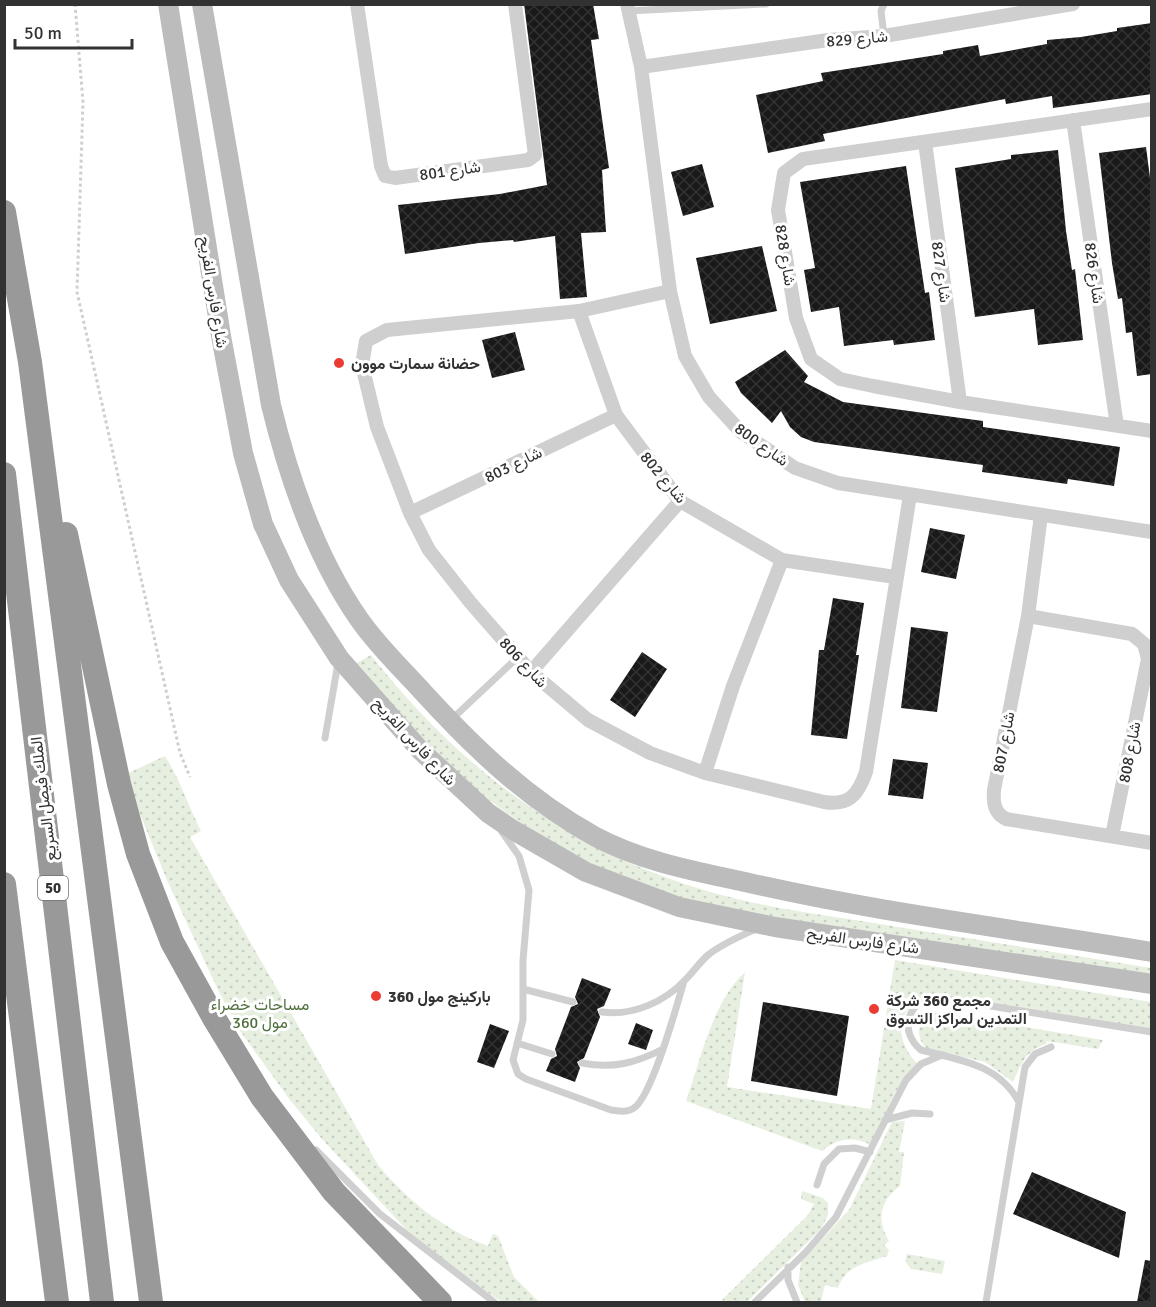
<svg xmlns="http://www.w3.org/2000/svg" width="1156" height="1307" font-family="Signika,Vazirmatn,sans-serif">
  <defs>
    <pattern id="garden-dots" width="8" height="8" patternUnits="userSpaceOnUse" patternTransform="scale(1.5)"><rect width="8" height="8" fill="#e6efe0"/><path d="M2 2h.1M6 6h.1" fill="none" stroke="#c6cdc1" stroke-width="1.8" stroke-linecap="round"/></pattern>
    <pattern id="building-cross-hatch" width="8" height="8" patternUnits="userSpaceOnUse" patternTransform="scale(1.5)"><rect width="8" height="8" fill="#191919"/><path d="M0 0l8 8M0 8l8-8" fill="none" stroke="#323232"/></pattern>
  </defs>
  <rect width="100%" height="100%" fill="#fff"/>
  <path fill="url(#garden-dots)" d="M371,655C456,764 564,847 697,888C760,908 827,915 892,926C979,940 1065,954 1151,968V986L727,914L603,870L527,827L476,791L441,761L355,664Z
    M165,756C180,780 188,805 201,831L190,837L378,1165C408,1201 444,1230 488,1246L493,1234L498,1236L514,1277L539,1302H502L457,1272L416,1240L322,1139L290,1100L240,1031L218,990L167,880L124,775Z
    M895,960L1151,1002V1029L943,995C934,999 920,1001 912,1007C891,1021 904,1053 919,1065L895,1092L871,1145C854,1136 837,1138 822,1151L686,1101C701,1059 712,1003 745,972L727,1087L871,1109Z
    M935,1013H941L1103,1040L1098,1049L1047,1041L1046,1044C1025,1051 1021,1065 1013,1082L985,1062L926,1048C914,1035 918,1019 935,1013Z
    M905,1121L899,1152H904L900,1186C880,1200 876,1221 889,1241L884,1245L889,1250L887,1256C866,1263 846,1265 838,1288L825,1285L821,1301L825,1302H805L798,1285L801,1262L849,1210L892,1122Z
    M802,1191L823,1198L828,1203V1215L821,1229L747,1302H720L808,1215L814,1204L801,1199Z
    M907,1254L945,1261L942,1274L911,1269L905,1261Z"/>
  <path fill="url(#building-cross-hatch)" d="M524,4H593L599,39L591,40L609,168L602,170L606,232L581,233L587,297L560,299L555,236L514,242L513,240L479,243L405,254L398,205L500,194L547,185Z
    M1152,23V94L1053,108L1052,96L1006,104L1005,99L823,134L825,141L768,153L756,95L823,81L821,73L943,54V51L978,45L980,56L1047,44V40L1081,37L1117,31V28Z
    M1146,147L1152,193V374L1137,376L1132,332L1126,333L1122,298L1118,299L1112,263L1099,153Z
    M1058,150L1066,231L1072,270L1075,269L1083,340L1038,345L1034,309L975,317L955,168L1011,159V155Z
    M702,164L714,207L683,216L671,172Z
    M906,166L925,293L929,292L935,340L894,345L893,340L844,346L839,307L811,312L804,270L815,268L800,182Z
    M762,246L777,311L710,324L696,258Z
    M515,332L525,370L492,378L482,340Z
    M785,350L808,376L804,382L843,402L983,421V427L1120,447L1114,486L1068,479L1067,484L982,472L983,465L814,442L801,437L790,427L781,411L772,423L741,393L735,382Z
    M930,528L965,535L956,579L921,572Z
    M833,598L864,603L856,655H859L847,739L811,735L819,650H824Z
    M911,627L948,632L937,712L901,708Z
    M642,652L667,669L635,717L610,700Z
    M893,759L928,763L923,799L888,795Z
    M582,978L611,989L604,1006L597,1009L600,1017L584,1058L577,1062L580,1068L575,1082L546,1071L551,1059L557,1056L555,1049L571,1007L578,1004L575,997Z
    M763,1002L849,1016L837,1096L751,1081Z
    M636,1023L653,1030L646,1050L628,1044Z
    M490,1024L509,1031L494,1068L477,1062Z
    M1032,1172L1126,1212L1119,1258L1013,1214Z
    M1145,1260L1152,1261V1302H1137Z"/>
  <g fill="none" stroke-linecap="round" stroke-linejoin="round">
    <path stroke="#cfcfcf" stroke-width="3" stroke-dasharray="3 3" stroke-linecap="butt" d="M75,4L83,102L77,292L180,753L190,777"/>
    <path stroke="#cfcfcf" stroke-width="7" d="M884,4L881,11L884,36
      M628,11L766,4
      M451,720L518,657
      M325,738L338,663
      M502,832L519,856L529,890L523,960V1020L513,1060L518,1074L526,1079L611,1110C618,1111 627,1113 634,1108C652,1096 677,1005 684,981
      M523,989L573,1002
      M602,1012C633,1016 665,1002 686,979C694,971 700,962 708,955C723,943 741,936 758,928
      M517,1043L552,1054
      M582,1063C612,1069 636,1063 663,1049
      M1019,1102C998,1064 960,1060 921,1050C899,1032 906,1002 935,997L1152,1032
      M885,1120L912,1113L930,1114
      M316,1150L380,1214L494,1302
      M817,1185L824,1164L839,1149L855,1148L870,1152
      M788,1267V1280L797,1302
      M755,1302L806,1252L836,1217L906,1080L921,1064L942,1055
      M986,1302L1025,1067L1035,1054L1051,1047"/>
    <path stroke="#cfcfcf" stroke-width="14" d="M357,4L381,166L385,176L395,178L528,160L535,155L515,4
      M627,4L641,67L670,291L685,356L709,397L741,432L795,468L838,483L1152,532
      M641,67L828,40L884,36L1073,4
      M1152,109L803,159L784,173L778,210L796,318L811,359L840,379L873,386L960,402L1152,431
      M1073,120L1117,426
      M925,142L960,402
      M670,291L579,311L387,330L366,341L362,365L377,427L410,513L429,550L470,602L531,672L588,720L650,753L705,773L824,802C849,806 858,795 866,772L910,495
      M579,311L616,415L680,501L782,560L895,577
      M410,513L616,415
      M1041,515L1028,616L994,790C993,802 994,813 1006,819L1152,843
      M1028,616L1132,634L1144,644L1148,659L1112,836
      M531,672L680,501
      M705,773L733,686L782,560"/>
    <path stroke="#bcbcbc" stroke-width="20" d="M168,4L221,336L243,453L263,524L289,580L339,658L420,750L488,813L513,830L586,872L679,907L775,927L1152,984
      M202,4L271,405C289,479 315,556 359,619C377,645 400,667 422,691C473,747 527,799 594,836C640,861 694,871 745,882C879,913 1016,929 1152,952"/>
    <path stroke="#999" stroke-width="24" d="M4,212L30,362L151,1302
      M4,474L102,1302
      M66,534L119,784L138,854L172,942L214,1018L262,1097L334,1192L440,1302
      M4,884L57,1302"/>
  </g>
  <g fill="#eb3b32" stroke="#fff" stroke-width="2">
    <circle cx="339" cy="363" r="6"/>
    <circle cx="376" cy="996" r="6"/>
    <circle cx="874" cy="1009" r="6"/>
  </g>
  <g text-anchor="middle" stroke-width="6" stroke-linejoin="round" paint-order="stroke">
    <rect fill="#fff" stroke="#707070" stroke-width="1.5" x="38" y="876" width="30" height="24" rx="4.5"/>
    <g font-size="15" font-weight="bold" fill="#323232">
      <text x="53" y="893">50</text>
    </g>
    <g font-size="16" fill="#323232" stroke="#fff">
      <text transform="translate(857 38) rotate(-5)" y="6">شارع 829</text>
      <text transform="translate(450 170) rotate(-8)" y="6">شارع 801</text>
      <text transform="translate(786 255) rotate(81)" y="6">شارع 828</text>
      <text transform="translate(942 272) rotate(82)" y="6">شارع 827</text>
      <text transform="translate(1095 273) rotate(82)" y="6">شارع 826</text>
      <text transform="translate(214 292) rotate(81)" y="6">شارع فارس الفريح</text>
      <text transform="translate(762 444) rotate(36)" y="6">شارع 800</text>
      <text transform="translate(513 464) rotate(-26)" y="6">شارع 803</text>
      <text transform="translate(664 477) rotate(50)" y="6">شارع 802</text>
      <text transform="translate(524 662) rotate(47)" y="6">شارع 806</text>
      <text transform="translate(415 741) rotate(47)" y="6">شارع فارس الفريح</text>
      <text transform="translate(1003 742) rotate(-79)" y="6">شارع 807</text>
      <text transform="translate(1129 752) rotate(-79)" y="6">شارع 808</text>
      <text transform="translate(43 799) rotate(-97)" y="6">الملك فيصل السريع</text>
      <text transform="translate(863 940) rotate(8)" y="6">شارع فارس الفريح</text>
    </g>
    <g font-size="16" font-weight="bold" fill="#323232" stroke="#fff" text-anchor="start">
      <text x="351" y="369">حضانة سمارت موون</text>
      <text x="388" y="1002">باركينج مول 360</text>
      <text x="886" y="1006">مجمع 360 شركة<tspan x="886" dy="18">التمدين لمراكز التسوق</tspan></text>
    </g>
    <g font-size="16" fill="#4f703d" stroke="#fff">
      <text x="260" y="1010">مساحات خضراء<tspan x="260" dy="18">360 مول</tspan></text>
    </g>
  </g>
  <rect width="1156" height="1307" fill="none" stroke="#323232" stroke-width="12"/>
  <path d="M15 39v9h117v-9" fill="none" stroke="#323232" stroke-width="3"/>
  <text x="24" y="39" font-size="18" fill="#323232" stroke="#ffffff" stroke-width="4.5" paint-order="stroke">50 m</text>
</svg>
